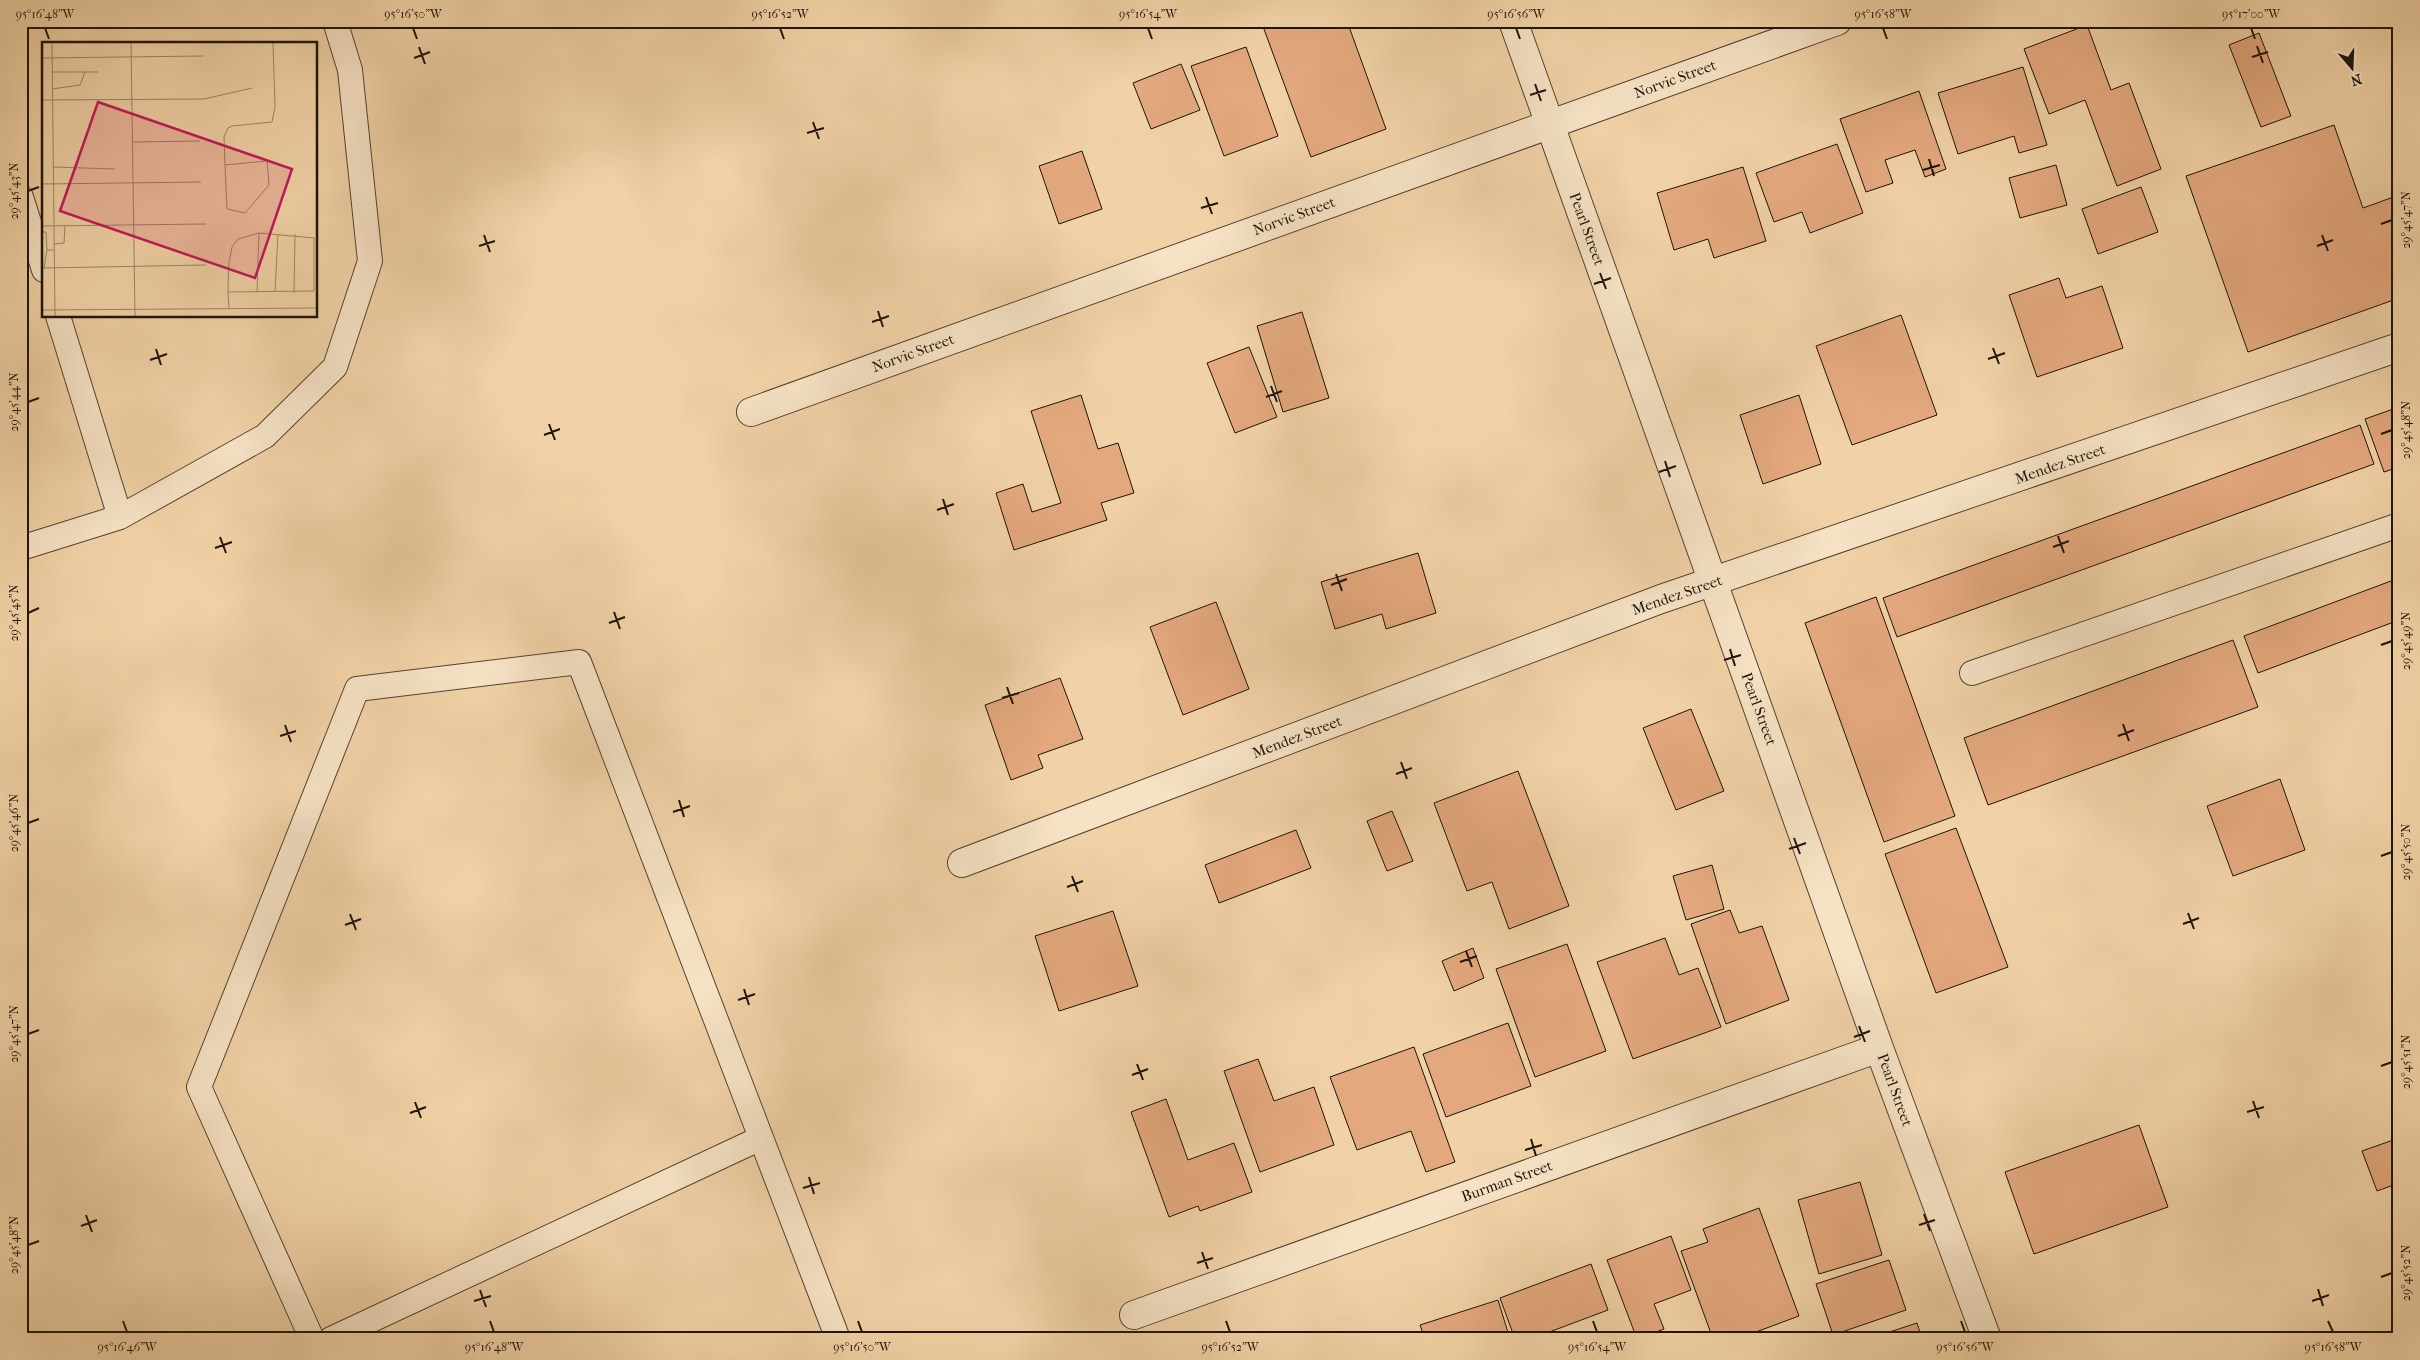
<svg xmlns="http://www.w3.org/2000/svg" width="2420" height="1360" font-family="'IM FELL French Canon',serif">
  <rect width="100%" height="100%" fill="#f1d2a6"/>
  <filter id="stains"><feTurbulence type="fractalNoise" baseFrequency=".004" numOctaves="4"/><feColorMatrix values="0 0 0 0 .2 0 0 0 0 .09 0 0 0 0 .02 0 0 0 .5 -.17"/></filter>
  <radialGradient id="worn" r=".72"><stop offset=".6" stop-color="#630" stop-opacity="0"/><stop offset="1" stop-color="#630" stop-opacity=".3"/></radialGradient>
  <path fill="#e4a87e" stroke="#1d140b" d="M1261,21H1347L1386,129L1311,157Z
    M2087,25L2111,90L2129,83L2161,169L2117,186L2085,100L2049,114L2024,49Z
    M2259,33L2291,116L2261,127L2229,45Z
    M1246,47L1278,136L1224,156L1191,66Z
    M1181,64L1200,110L1151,129L1133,83Z
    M2023,67L2047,145L2019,153L2014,136L1958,154L1938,93Z
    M1919,91L1946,169L1925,177L1915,150L1885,160L1893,183L1866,192L1840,119Z
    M2334,125L2363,208L2399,195V298L2248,352L2186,176Z
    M1837,144L1863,213L1810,233L1802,212L1774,222L1756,173Z
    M1082,151L1102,209L1059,224L1039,166Z
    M2056,165L2067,205L2020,218L2009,178Z
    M1743,167L1766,241L1714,258L1708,239L1674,250L1657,193Z
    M2141,187L2158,232L2098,254L2082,209Z
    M2059,278L2066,298L2102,286L2123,348L2037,377L2009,295Z
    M1302,312L1329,398L1283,412L1257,326Z
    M1901,315L1937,415L1852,445L1816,346Z
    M1249,347L1277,417L1235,433L1207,363Z
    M1081,395L1098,449L1118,443L1134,493L1101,503L1107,520L1014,550L996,493L1023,484L1032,512L1061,503L1031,411Z
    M1799,395L1821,464L1763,484L1740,415Z
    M2399,407V467L2384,472L2365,419Z
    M2360,425L2374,464L1897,637L1883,598Z
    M1418,553L1436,613L1386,629L1382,614L1335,629L1321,582Z
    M2399,578V620L2258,673L2244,636Z
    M1876,597L1955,816L1884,842L1805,623Z
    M1216,602L1249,689L1183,715L1150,627Z
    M2233,640L2258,707L1988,805L1964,738Z
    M1060,678L1083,739L1038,755L1043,768L1011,780L985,705Z
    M1691,709L1724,791L1676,810L1643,728Z
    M1518,771L1569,906L1509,929L1492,882L1467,891L1434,803Z
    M2280,779L2305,850L2233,876L2207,806Z
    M1392,811L1413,861L1387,871L1367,821Z
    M1956,828L2008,967L1936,993L1885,854Z
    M1296,830L1311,868L1219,903L1205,865Z
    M1712,865L1724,909L1686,920L1673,876Z
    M1730,910L1739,933L1762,926L1789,1000L1726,1024L1691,924Z
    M1113,911L1138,986L1059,1011L1035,936Z
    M1665,938L1679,975L1698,968L1721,1027L1633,1059L1597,962Z
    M1567,944L1606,1051L1535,1077L1496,969Z
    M1473,948L1484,978L1454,991L1442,961Z
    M1508,1023L1531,1086L1446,1117L1423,1054Z
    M1414,1047L1455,1162L1426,1172L1411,1131L1357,1150L1330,1077Z
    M1258,1059L1274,1101L1314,1087L1334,1145L1260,1172L1224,1071Z
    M1166,1099L1188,1160L1234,1143L1252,1192L1200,1211L1198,1206L1169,1217L1131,1112Z
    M2139,1125L2168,1207L2034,1254L2005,1172Z
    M2399,1138V1183L2377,1191L2362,1151Z
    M1860,1182L1882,1255L1819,1274L1798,1200Z
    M1759,1208L1799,1316L1737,1339H1713L1681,1251L1708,1242L1703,1229Z
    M1671,1236L1691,1290L1654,1304L1664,1329L1637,1339L1607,1260Z
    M1889,1260L1906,1310L1833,1335L1816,1284Z
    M1591,1264L1608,1310L1544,1334L1546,1339H1515L1500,1298Z
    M1498,1300L1510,1339H1425L1420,1325Z
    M1917,1323L1922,1339H1868Z"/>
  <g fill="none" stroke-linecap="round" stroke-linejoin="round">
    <g stroke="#524432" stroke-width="26">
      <path id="service" d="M21,197L44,270
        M58,316L120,517
        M21,548L120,517L265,436L335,367L370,261L350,70L335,21
        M1972,673L2399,525
        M312,1339L199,1087L357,689L579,662L838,1339
        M331,1339L761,1138"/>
    </g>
    <g stroke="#524432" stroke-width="30">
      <path id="minor" d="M1513,21L1879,1048L1987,1339
        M751,412L1837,21
        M962,863L1661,599L2399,347
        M1134,1315L1879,1048"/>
    </g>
    <use href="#service" stroke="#f6e2c5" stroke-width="24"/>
    <use href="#minor" stroke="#f6e2c5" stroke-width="28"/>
  </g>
  <path fill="none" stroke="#1d140b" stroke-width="2" d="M45,28L49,39M413,28L417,39M780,28L784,39M1148,28L1152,39M1516,28L1520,39M1883,28L1887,39M2251,28L2255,39M2257,46L2263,63M419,47L425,64M2252,57L2268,52M414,58L430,52M1535,84L1541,101M1530,95L1546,90M813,122L819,139M807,133L824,128M1929,159L1934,176M1923,170L1940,165M28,191L39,187M1206,197L1212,214M1201,208L1218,203M2381,224L2392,220M484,235L490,252M2322,235L2328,251M479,246L495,241M2317,246L2333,240M1600,273L1606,289M1594,284L1611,278M878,311L883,327M872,322L889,316M1993,348L1999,364M156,349L161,365M1988,359L2005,353M150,360L167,354M1271,386L1277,402M1266,397L1282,391M28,402L39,398M549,424L555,440M2381,434L2392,430M544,435L560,429M1665,461L1670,477M1659,472L1676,466M943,499L948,515M937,510L954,504M2058,536L2064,553M220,537L226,553M2053,547L2069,541M215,548L232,542M1336,574L1342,591M1331,585L1347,579M614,612L620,629M28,613L39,608M609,623L625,617M2381,645L2392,641M1730,649L1735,666M1724,660L1741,655M1007,687L1013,704M1002,698L1019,693M2123,724L2129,741M285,725L291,742M280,736L296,731M2118,736L2134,730M1401,762L1407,779M1396,774L1412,768M679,800L684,817M673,812L690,806M28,823L39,819M1794,838L1800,854M1789,849L1806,843M2381,856L2392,852M1072,876L1078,892M1067,887L1083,881M2188,913L2194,929M350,914L356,930M2183,924L2199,918M345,925L361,919M1466,951L1472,967M1460,962L1477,956M744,989L749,1005M738,1000L755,994M1859,1026L1865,1042M28,1034L39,1030M1854,1037L1870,1031M1137,1064L1143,1080M2381,1066L2392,1062M1132,1075L1148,1069M2253,1101L2259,1118M415,1102L421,1118M2247,1112L2264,1107M410,1113L426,1107M1531,1139L1536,1156M1525,1150L1542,1145M809,1177L814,1194M803,1188L820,1183M1924,1214L1930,1231M86,1215L92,1232M1919,1225L1935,1220M81,1226L97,1220M28,1245L39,1241M1202,1252L1208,1269M1197,1263L1213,1258M2381,1277L2392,1273M2318,1289L2323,1306M480,1290L486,1307M474,1301L491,1296M2312,1301L2329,1295M123,1321L127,1332M490,1321L494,1332M858,1321L862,1332M1226,1321L1230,1332M1593,1321L1597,1332M1961,1321L1965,1332M2328,1321L2333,1332"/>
  <g text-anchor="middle" stroke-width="4.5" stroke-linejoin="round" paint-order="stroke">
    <g font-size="15" fill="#1d140b" stroke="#f6e2c5">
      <text transform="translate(1675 79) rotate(-20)" y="5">Norvic Street</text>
      <text transform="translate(1294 216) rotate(-20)" y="5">Norvic Street</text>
      <text transform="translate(1587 229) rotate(70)" y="5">Pearl Street</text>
      <text transform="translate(913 353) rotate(-20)" y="5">Norvic Street</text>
      <text transform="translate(2060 464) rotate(-19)" y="5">Mendez Street</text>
      <text transform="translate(1677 595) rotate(-19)" y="5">Mendez Street</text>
      <text transform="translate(1759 709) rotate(70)" y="5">Pearl Street</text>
      <text transform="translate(1297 737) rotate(-21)" y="5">Mendez Street</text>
      <text transform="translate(1895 1090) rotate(70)" y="5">Pearl Street</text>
      <text transform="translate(1507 1181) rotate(-20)" y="5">Burman Street</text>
    </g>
  </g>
  <g transform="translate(42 42)">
    <rect width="275" height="275" fill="#f1d2a6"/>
    <path fill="none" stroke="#9c8668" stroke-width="1" d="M10,1L13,274M89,1L93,274M0,16L161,14M10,30H56M10,47L38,43L43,30M0,58L162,57L210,46M91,100L158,99M183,123L225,119L227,143L203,171L185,167L183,123L182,95L186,86L190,84L230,80L233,65L231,1M11,125L73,127M0,142L159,140M0,184L164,182M0,190H4L5,208H13M12,202L22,201L23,184M0,226L164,223M2,226L5,208M186,250L272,249V196L217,191L196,197L190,205L187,221L186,244V250L187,266M215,250L217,191M233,250L236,192M252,251L253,192M0,268L275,266"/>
    <path fill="#c2185b" fill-opacity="0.15" stroke="#c2185b" stroke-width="2.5" d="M56,60L250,127L213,236L18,169Z"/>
    <rect width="275" height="275" fill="none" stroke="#1d140b" stroke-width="2.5"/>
  </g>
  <rect width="2420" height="1360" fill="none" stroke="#f1d2a6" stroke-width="55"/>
  <g transform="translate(2352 68) rotate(161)" stroke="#f6e2c5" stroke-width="4" paint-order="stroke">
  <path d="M0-4L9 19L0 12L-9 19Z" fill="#1d140b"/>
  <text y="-8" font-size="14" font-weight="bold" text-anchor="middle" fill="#1d140b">N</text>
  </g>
  <rect x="28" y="28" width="2364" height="1304" fill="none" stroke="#1d140b" stroke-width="2"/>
  <g font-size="12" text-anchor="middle" fill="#1d140b">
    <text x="45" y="18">95°16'48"W</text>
    <text x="413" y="18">95°16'50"W</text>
    <text x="780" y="18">95°16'52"W</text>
    <text x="1148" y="18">95°16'54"W</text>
    <text x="1516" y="18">95°16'56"W</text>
    <text x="1883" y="18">95°16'58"W</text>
    <text x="2251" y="18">95°17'00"W</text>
    <text transform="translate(14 191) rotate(-90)" y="4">29°45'43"N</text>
    <text transform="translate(2406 220) rotate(-90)" y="4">29°45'47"N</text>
    <text transform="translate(14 402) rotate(-90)" y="4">29°45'44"N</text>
    <text transform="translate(2406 430) rotate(-90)" y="4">29°45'48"N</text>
    <text transform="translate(14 613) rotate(-90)" y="4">29°45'45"N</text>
    <text transform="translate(2406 641) rotate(-90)" y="4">29°45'49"N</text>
    <text transform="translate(14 823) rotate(-90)" y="4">29°45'46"N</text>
    <text transform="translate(2406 852) rotate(-90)" y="4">29°45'50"N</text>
    <text transform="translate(14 1034) rotate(-90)" y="4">29°45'47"N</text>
    <text transform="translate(2406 1062) rotate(-90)" y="4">29°45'51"N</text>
    <text transform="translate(14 1245) rotate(-90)" y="4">29°45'48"N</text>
    <text transform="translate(2406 1273) rotate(-90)" y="4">29°45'52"N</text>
    <text x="127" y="1351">95°16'46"W</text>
    <text x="494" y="1351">95°16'48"W</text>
    <text x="862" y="1351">95°16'50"W</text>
    <text x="1230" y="1351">95°16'52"W</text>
    <text x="1597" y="1351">95°16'54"W</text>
    <text x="1965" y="1351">95°16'56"W</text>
    <text x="2333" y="1351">95°16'58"W</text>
  </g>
  <rect width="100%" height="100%" filter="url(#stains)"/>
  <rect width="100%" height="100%" fill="url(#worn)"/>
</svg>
